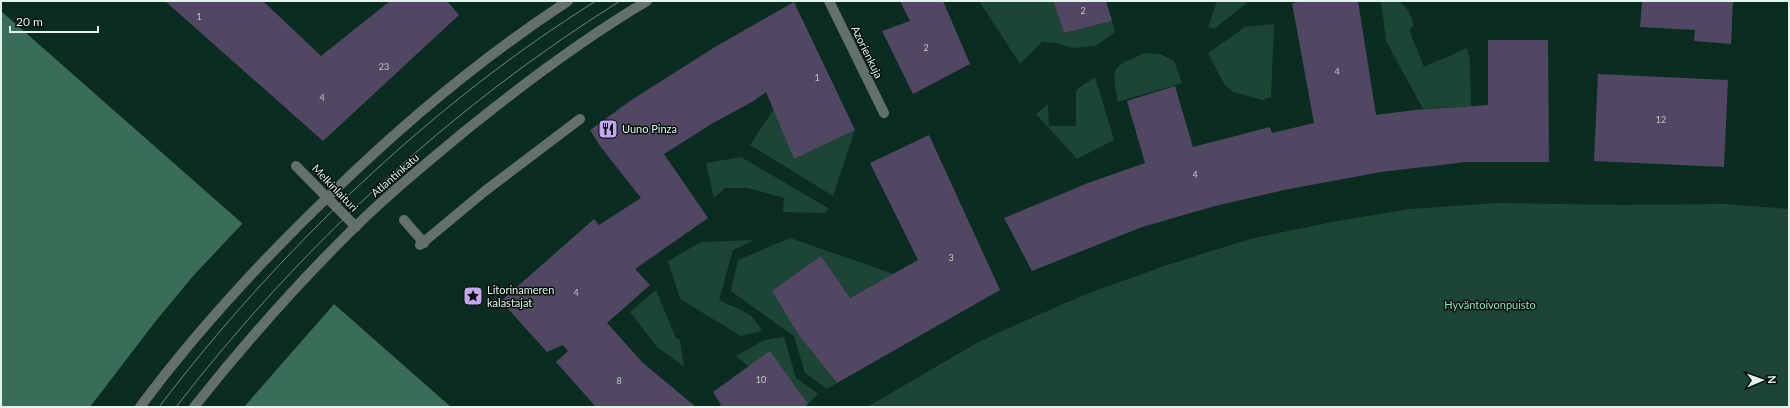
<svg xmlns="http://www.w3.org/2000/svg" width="1790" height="408" font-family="Lato,sans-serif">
  <rect width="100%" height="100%" fill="#0b2c20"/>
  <path fill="#1d4536" d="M979,1H1053L1064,33L1112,21L1115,32L1096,46L1072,48L1057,43L1042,42L1020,64Z
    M1217,1H1249L1214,29L1208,27Z
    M1381,1H1399L1408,10L1414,25L1409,30L1424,67L1467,48L1470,60L1471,106L1423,109L1386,41Z
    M1274,24L1271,97L1262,100L1233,92L1224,84L1208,53L1245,27Z
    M1145,53L1160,54L1174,61L1182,83L1118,102C1111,65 1111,68 1145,53Z
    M1095,77L1114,140L1077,159L1036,114L1048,104L1049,126H1076V90Z
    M774,109L794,159L855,130L833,196L750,145Z
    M741,157L828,208L826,213L783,212L784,198L748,188H725L714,198L706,163Z
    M1498,203L1625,205L1726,204L1789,209V407H867L975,344L1004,330L1084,295L1167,265L1250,239L1332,222L1410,209Z
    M790,238L894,274L850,298L821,257L772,291L798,334L837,383L827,389L805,373L794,336L731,291L738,260Z
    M754,240L733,250L719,300C738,310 752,310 762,331L741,336L680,299L668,261L701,242Z
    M656,290L676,338L680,340L684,367L656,346L630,312Z
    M784,337L796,378L818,394L808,404L770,352L749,367L736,356L764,340Z"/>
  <path fill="#3a6d58" d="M1,11L451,407H1Z"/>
  <path fill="#0b2c20" d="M244,222L335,303L244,407H90L155,322L193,276Z"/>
  <path fill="#514762" d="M165,1H263L321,56L390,1H447L459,15L323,141Z
    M900,1H943L970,64L913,94L882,31L910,21Z
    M1053,1H1106L1112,21L1064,33Z
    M1307,1H1358L1376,115L1415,110L1488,105V40H1548L1549,162H1466L1381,172L1284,190L1215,206L1142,227L1032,271L1004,218L1088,183L1145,163L1127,101L1175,86L1193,147L1270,127L1272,133L1314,123L1292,3Z
    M1642,1H1733L1731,44L1694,41L1695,30L1640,27Z
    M794,2L855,130L794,159L766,92L752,102L713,123L664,154L708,218L635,269L650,285L607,323L643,363L696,407H596L556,362L568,351L563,345L547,352L501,301L594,219L599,225L641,198L600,146L590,130L630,101L715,47Z
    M1598,74L1728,80L1724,167L1594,161Z
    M929,135L1000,290L837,383L798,334L772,291L821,256L850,298L918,260L870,163Z
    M770,351L808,404L804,407H718L721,405L713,392Z"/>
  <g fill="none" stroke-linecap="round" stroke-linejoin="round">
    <path stroke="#63716a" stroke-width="10" d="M404,220L424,243
      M420,245L485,191L580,119"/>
    <path stroke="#63716a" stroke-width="10" d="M829,1L884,113
      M296,166L356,227"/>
    <path stroke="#63716a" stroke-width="10" d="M140,407C198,329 264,258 334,191C406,121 484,56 568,1
      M194,407C241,348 290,292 343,239C381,200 423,166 465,131C523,84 583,39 647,1"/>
    <path stroke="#6e887e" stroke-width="1" d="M159,407C276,253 432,103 596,1
      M176,407C299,248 449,108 620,1"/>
  </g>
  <defs>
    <g id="restaurant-square" transform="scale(1)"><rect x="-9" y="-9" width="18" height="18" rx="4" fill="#c4a7f1" stroke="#05110c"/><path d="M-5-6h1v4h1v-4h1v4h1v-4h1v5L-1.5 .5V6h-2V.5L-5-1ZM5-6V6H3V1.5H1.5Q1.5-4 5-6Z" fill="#111"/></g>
    <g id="sight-square" transform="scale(1)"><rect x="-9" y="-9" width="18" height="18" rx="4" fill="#c4a7f1" stroke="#05110c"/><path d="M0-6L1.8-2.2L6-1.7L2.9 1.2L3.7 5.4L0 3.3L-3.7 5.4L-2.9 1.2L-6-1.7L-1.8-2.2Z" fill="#111"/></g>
  </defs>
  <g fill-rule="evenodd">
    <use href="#restaurant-square" x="608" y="129"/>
    <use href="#sight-square" x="473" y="296"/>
  </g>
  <g text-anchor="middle" stroke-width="3" stroke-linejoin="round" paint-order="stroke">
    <g font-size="9" fill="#bdc8c8">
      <text x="1083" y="14">2</text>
      <text x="199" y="20">1</text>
      <text x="926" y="51">2</text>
      <text x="384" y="70">23</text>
      <text x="1337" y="75">4</text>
      <text x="817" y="81">1</text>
      <text x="322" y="101">4</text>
      <text x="1661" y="123">12</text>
      <text x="1195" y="178">4</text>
      <text x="951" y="261">3</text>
      <text x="576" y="296">4</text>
      <text x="761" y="383">10</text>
      <text x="619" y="384">8</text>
    </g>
    <g font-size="11" fill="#e1f3ea" stroke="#05110c">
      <text transform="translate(867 52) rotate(64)" y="4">Azorienkuja</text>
      <text transform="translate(395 175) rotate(-41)" y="4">Atlantinkatu</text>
      <text transform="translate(335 188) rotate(46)" y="4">Melkinlaituri</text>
    </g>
    <g font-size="11" fill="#e1f3ea" stroke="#05110c" text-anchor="start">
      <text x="622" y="133">Uuno Pinza</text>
      <text x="487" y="294">Litorinameren<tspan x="487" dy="13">kalastajat</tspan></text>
    </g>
    <g font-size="11" fill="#8ddfbc" stroke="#05110c">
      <text x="1490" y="309">Hyväntoivonpuisto</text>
    </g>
  </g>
  <rect width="1790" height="408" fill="none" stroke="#e1f3ea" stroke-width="4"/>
  <g transform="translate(1762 380) rotate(88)" stroke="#05110c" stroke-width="3" paint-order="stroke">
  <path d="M0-3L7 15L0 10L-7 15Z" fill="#e1f3ea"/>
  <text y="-6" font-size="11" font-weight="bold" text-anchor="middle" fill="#e1f3ea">N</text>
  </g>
  <path d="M10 26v6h88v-6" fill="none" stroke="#e1f3ea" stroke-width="2"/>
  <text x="16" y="26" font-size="12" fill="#e1f3ea" stroke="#05110c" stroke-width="3" paint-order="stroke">20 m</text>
</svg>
